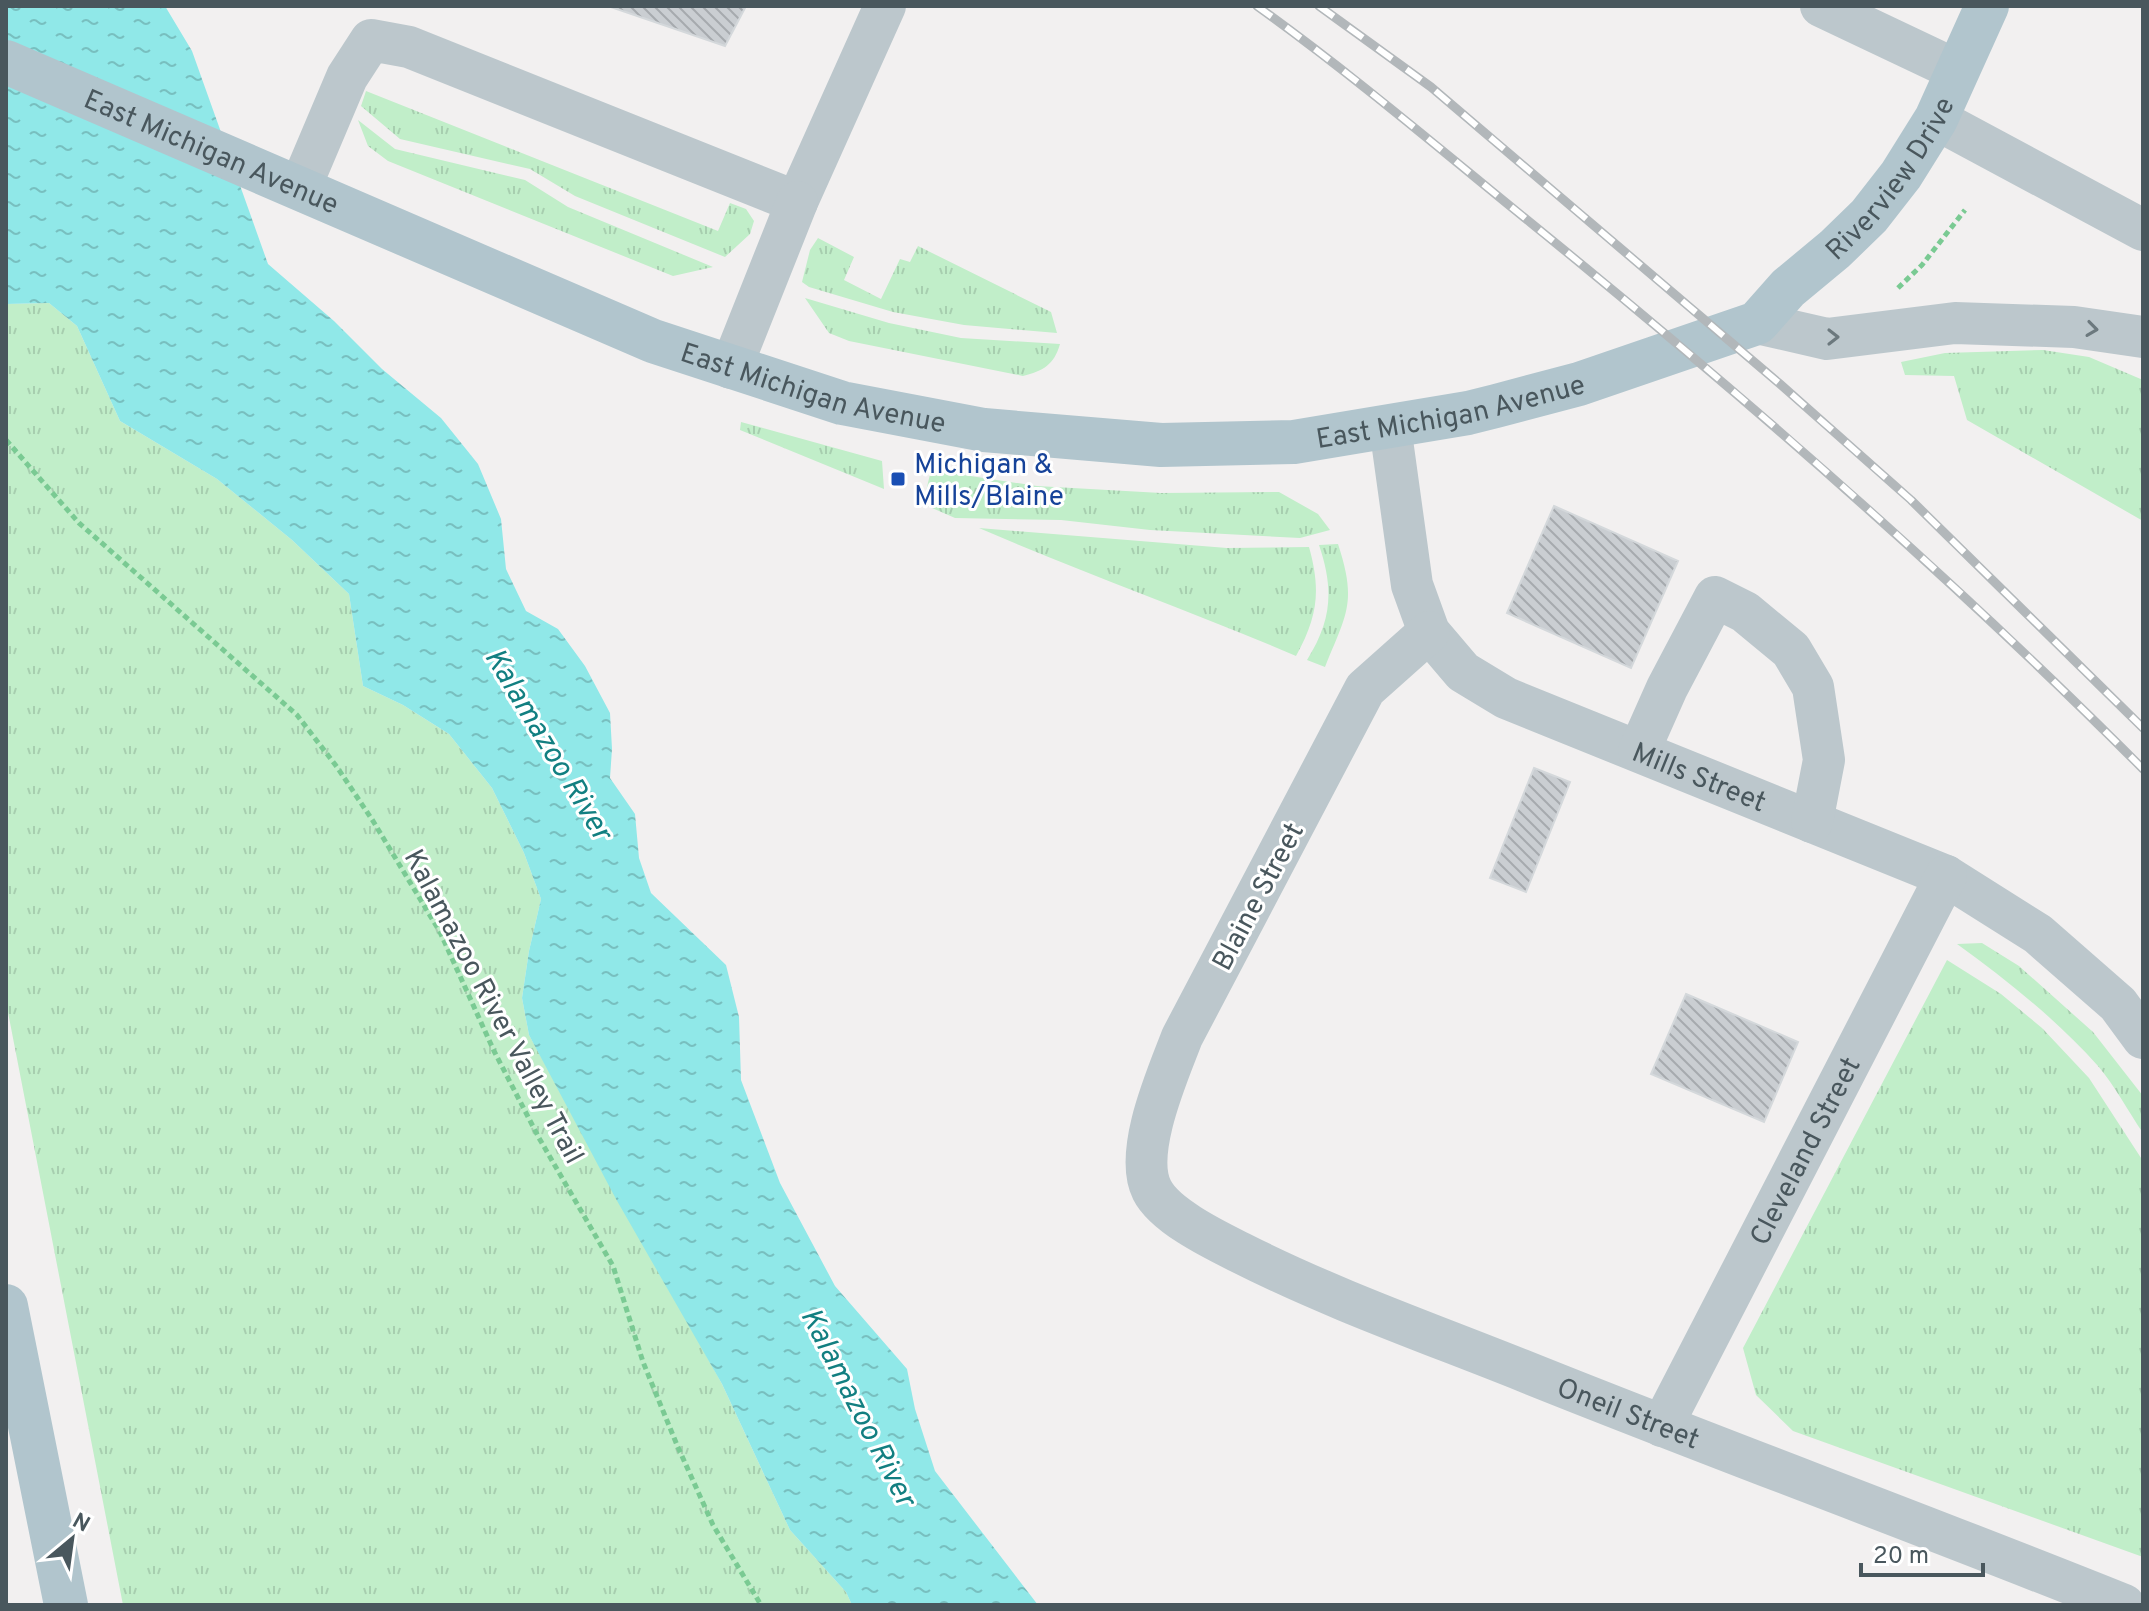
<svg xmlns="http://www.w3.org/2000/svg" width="2149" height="1611" font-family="Overpass,sans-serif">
  <defs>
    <pattern id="grass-tufts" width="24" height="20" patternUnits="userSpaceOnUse" patternTransform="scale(2)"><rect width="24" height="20" fill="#c1eec9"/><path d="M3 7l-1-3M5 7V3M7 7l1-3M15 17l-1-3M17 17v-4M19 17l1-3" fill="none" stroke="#a7ceaf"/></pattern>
    <pattern id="water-ripples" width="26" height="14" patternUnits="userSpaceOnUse" patternTransform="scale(2)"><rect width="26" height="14" fill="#90e8e8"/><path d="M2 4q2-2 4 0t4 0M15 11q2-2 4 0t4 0" fill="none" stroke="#78bfbf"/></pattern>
    <pattern id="building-back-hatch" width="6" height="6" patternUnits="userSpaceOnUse" patternTransform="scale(2)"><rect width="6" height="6" fill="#caced2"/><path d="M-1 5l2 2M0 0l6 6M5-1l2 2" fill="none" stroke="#a6aaae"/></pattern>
  </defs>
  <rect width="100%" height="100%" fill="#f2f0f0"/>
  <path fill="url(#grass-tufts)" d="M366,91L718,231L730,203L746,209L754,221L750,234L725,257L575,196L530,169L400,139L361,106Z
    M358,120L395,149L525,180L568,207L713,267L673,276L388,161L368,146Z
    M818,238L854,257L844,280L881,299L900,259L910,262L918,246L1051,312L1057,333L964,325L893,312L809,287L802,282L810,250Z
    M805,298L889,323L961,338L1060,344C1054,365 1043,371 1023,376L849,341L829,333Z
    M49,303L77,326L120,421L217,479L292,540L349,594L363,686L403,705L449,734L492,788L524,853L541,899L529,951L522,998L529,1035L722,1384L790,1530L846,1592L852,1605H123L6,1002V304Z
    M2043,350L2089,357L2143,380V521L1967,420L1954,376L1905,375L1901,362L1945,353Z
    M741,422L882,461L884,489L740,430Z
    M931,470L1037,486L1161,493L1279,492L1318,514L1330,530L1300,538L1150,530L1061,520L955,518L923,504Z
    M979,528L1227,548L1309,547C1321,590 1318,616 1296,656C1191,611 1083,573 979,528Z
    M1338,544C1357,602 1347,613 1325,667L1307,660C1332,620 1334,589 1319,545Z
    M1982,943L2019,966L2093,1032L2143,1096V1133C2128,1111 2115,1086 2098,1066C2056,1019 2008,981 1957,944Z
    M1947,960L2001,994L2042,1028L2089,1078L2143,1161V1557L1793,1431L1756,1395L1743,1348Z"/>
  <path fill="url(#water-ripples)" d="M6,6H165L192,51L268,264L334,321L382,369L441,418L478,464L501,519L506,569L526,611L558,629L585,666L610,713L612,749L610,778L635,814L639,858L651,893L726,965L739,1017L741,1080L780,1183L835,1286L907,1369L915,1409L935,1471L1038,1605H852L846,1592L790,1530L722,1384L616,1199L529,1035L522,998L529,951L541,899L524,853L492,788L449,734L403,705L363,686L349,594L292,540L217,479L120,421L77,326L49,303L6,304Z"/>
  <path fill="url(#building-back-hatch)" stroke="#d4d8db" stroke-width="2" d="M608,6H746L725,46Z
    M1554,506L1678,561L1631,668L1507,613Z
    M1534,768L1570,782L1526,892L1490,878Z
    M1686,994L1798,1042L1764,1122L1651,1074Z"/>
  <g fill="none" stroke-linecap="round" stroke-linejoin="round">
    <path stroke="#7aca93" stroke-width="5" stroke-dasharray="6 4" stroke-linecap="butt" d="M1898,288L1922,265L1965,210
      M6,440L79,523L297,715L337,767L373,821L440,932L494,1051L539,1138L613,1266L643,1362L677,1445L713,1525L761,1605"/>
    <g stroke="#bcc7cc" stroke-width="42">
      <path d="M1821,6L1956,70"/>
      <path d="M1936,119L2143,230"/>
      <path d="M300,188L347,77L371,40L409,47L797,202L885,6"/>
      <path d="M1757,323L1827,339L1955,323L2074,327L2143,337"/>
      <path d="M731,368L797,202"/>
      <path id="s1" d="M1390,426L1412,585L1429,632L1463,672L1506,698L1946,876L2038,934L2118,1004L2143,1038"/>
      <path id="s2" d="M1429,632L1365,689L1182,1037C1168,1074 1133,1152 1152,1190C1165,1216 1215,1240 1241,1253C1332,1299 1429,1333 1524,1371C1723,1451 1925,1525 2124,1605"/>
      <path d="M1639,751L1667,688L1715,597L1745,612L1791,650L1813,687L1824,760L1812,822"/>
      <path id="s3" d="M1662,1426L1946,876"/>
    </g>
    <g stroke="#b1c5cd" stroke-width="44">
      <path id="s4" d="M6,62L653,341L842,403L984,430L1161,445L1294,442L1468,413L1496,406L1579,384L1757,323L1788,288L1835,249L1869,216L1901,175L1936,119L1987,6"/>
      <path d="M6,1306L66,1605"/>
    </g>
    <g stroke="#b2b7ba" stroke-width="9">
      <path id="rail" d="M1257,6C1352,74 1441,150 1531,223C1744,396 1950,575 2143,769
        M1319,6L1431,87L1780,384L1911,500L2143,728"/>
    </g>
    <use href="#rail" stroke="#fff" stroke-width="6" stroke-dasharray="18" stroke-linecap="butt"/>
  </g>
  <defs><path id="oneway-chevron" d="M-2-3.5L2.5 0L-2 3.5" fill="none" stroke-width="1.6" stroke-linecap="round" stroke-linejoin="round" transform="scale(2)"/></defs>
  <g stroke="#6c797e">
    <use href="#oneway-chevron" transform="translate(2092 329) rotate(8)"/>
    <use href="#oneway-chevron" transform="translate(1833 337)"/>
  </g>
  <rect fill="#1a4fb4" stroke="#fff" stroke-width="3" x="890" y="471" width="16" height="16" rx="4"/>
  <g text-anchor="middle" stroke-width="6" stroke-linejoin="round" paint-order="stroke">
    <g font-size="28" fill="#49575d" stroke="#fff">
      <text dy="10" stroke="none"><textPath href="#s4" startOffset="224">East Michigan Avenue</textPath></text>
      <text dy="10" stroke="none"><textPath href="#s4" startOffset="2036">Riverview Drive</textPath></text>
      <text dy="10" stroke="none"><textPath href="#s4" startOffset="872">East Michigan Avenue</textPath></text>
      <text dy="10" stroke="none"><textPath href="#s4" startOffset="1518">East Michigan Avenue</textPath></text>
      <text dy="10" stroke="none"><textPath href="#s1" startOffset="522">Mills Street</textPath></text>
      <text transform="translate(1257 896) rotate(-62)" y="10">Blaine Street</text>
      <text transform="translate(495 1006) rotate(62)" y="10">Kalamazoo River Valley Trail</text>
      <text dy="10" stroke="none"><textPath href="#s3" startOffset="310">Cleveland Street</textPath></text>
      <text dy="10" stroke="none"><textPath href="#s2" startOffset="1168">Oneil Street</textPath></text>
    </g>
    <g font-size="28" fill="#164399" stroke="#fff" text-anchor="start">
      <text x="914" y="473">Michigan &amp;<tspan x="914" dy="32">Mills/Blaine</tspan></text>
    </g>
    <g font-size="30" font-style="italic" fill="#127f81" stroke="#fff">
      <text transform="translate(549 744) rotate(59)" y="10">Kalamazoo River</text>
      <text transform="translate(859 1407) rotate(63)" y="10">Kalamazoo River</text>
    </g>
  </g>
  <rect width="2149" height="1611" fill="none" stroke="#49575d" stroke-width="16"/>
  <g transform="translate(72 1539) rotate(29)" stroke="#ffffff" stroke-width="6" paint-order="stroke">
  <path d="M0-6L14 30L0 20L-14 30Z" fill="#49575d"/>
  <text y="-12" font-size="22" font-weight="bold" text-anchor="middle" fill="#49575d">N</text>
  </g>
  <path d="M1861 1563v12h122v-12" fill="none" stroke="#49575d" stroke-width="4"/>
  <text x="1873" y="1563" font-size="24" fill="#49575d" stroke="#ffffff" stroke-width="6" paint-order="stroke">20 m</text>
</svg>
